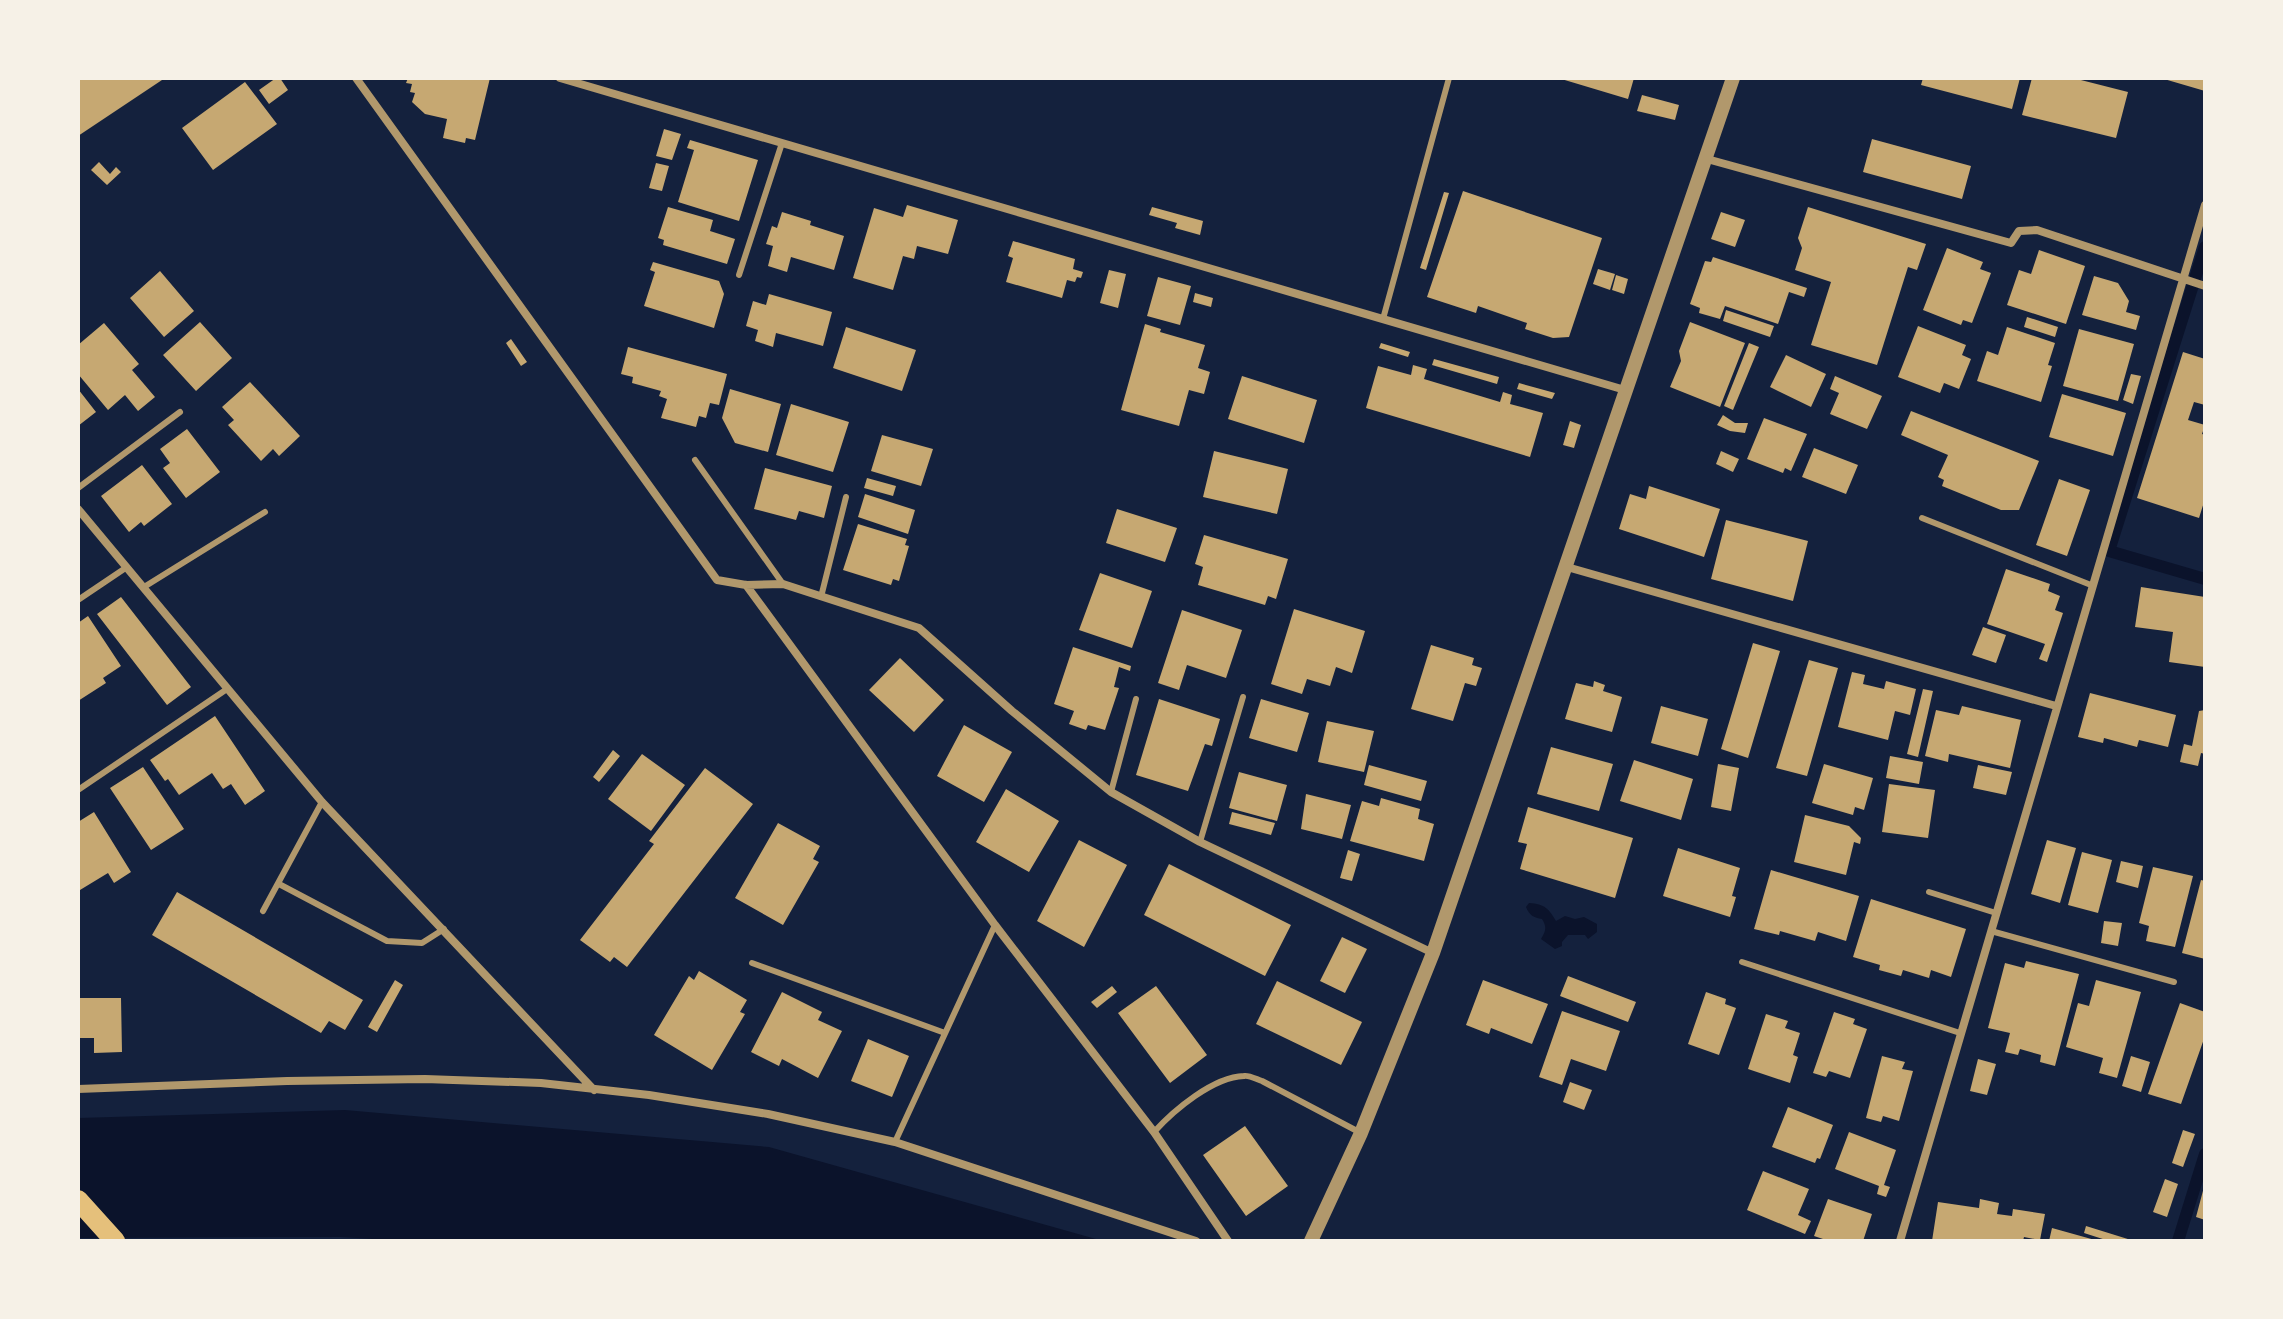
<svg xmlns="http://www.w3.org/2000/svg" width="2283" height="1319" font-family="'Varela Round',sans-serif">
  <rect width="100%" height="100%" fill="#14213d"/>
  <path fill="#0b132b" d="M1529,903C1545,904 1549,909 1556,921L1565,916L1575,919L1584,917L1597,924V932L1588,939L1585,935H1568L1562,942V946L1555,949L1541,939C1546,931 1547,927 1542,919C1534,918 1529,915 1526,907Z
    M345,1110L769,1147L1103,1241H405L341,1237L78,1238V1118Z"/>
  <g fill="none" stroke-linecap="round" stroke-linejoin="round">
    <path stroke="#0b132b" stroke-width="12" d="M2205,247L2109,551L2205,579
      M2178,1241L2205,1154"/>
  </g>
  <path fill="#c6a872" d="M83,78H165L78,136V81Z
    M276,78H280L288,90L269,104L259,90Z
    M408,78H490L475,140L466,138L465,143L443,138L447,119L425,114L412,102L415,93L410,92L412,84L406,83Z
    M1558,78H1634L1628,99Z
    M1923,78H2020L2012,109L1921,85Z
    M2032,78H2073L2128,92L2116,138L2022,115Z
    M2205,78V91L2164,79V78Z
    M245,82L277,124L213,170L182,128Z
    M1642,95L1679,105L1675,120L1637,111Z
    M664,129L681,134L672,160L656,156Z
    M1872,139L1971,166L1962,199L1863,172Z
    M690,140L758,160L739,221L678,202L694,150L687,148Z
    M99,162L110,174L116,167L121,172L107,185L91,170Z
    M656,163L669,166L662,191L649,188Z
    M1463,191L1602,238L1569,337L1553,338L1525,329L1527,323L1478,306L1476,313L1427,297Z
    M1444,192L1449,193L1426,270L1420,268Z
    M907,205L958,220L948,254L917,246L914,259L903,256L893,290L853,278L874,208L903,217Z
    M668,207L713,220L710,231L735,239L727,264L663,245L664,240L658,238Z
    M1152,207L1203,221L1200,235L1175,228L1177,223L1149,215Z
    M1808,207L1926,244L1917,270L1908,267L1877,365L1811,345L1831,282L1795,270L1802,248L1798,238Z
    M782,212L811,221L810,225L844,236L834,270L791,257L787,272L768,266L773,246L766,244L772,226L777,228Z
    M1721,212L1745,220L1735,247L1711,239Z
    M1013,241L1075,259L1073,269L1083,272L1081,278L1077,277L1075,282L1067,280L1062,298L1006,282L1013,258L1008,256Z
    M1947,248L1983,262L1980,269L1991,273L1972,323L1963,320L1961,325L1923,310Z
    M2039,250L2085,266L2066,324L2007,305L2019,270L2031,274Z
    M1713,257L1807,288L1804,297L1789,292L1778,324L1725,306L1720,319L1699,313L1700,308L1690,304L1705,261L1711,262Z
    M653,262L719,281L724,294L714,328L644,306L655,272L650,270Z
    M1598,269L1615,274L1610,290L1593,284Z
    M1109,270L1126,274L1118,308L1100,303Z
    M160,271L194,311L164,337L130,298Z
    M1616,275L1628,279L1624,294L1612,290Z
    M2094,276L2118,283L2129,301L2126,312L2140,316L2136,330L2082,315Z
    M1158,277L1191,286L1180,325L1147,316Z
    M1195,293L1213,298L1211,307L1193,302Z
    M769,294L832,312L823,346L776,333L773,347L755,341L758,330L746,326L753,301L766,305Z
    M1726,310L1774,326L1770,337L1723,321Z
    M2027,317L2058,327L2055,337L2024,327Z
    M200,322L232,358L196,391L163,355Z
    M1690,322L1745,343L1720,407L1670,387L1681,361L1679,351Z
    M104,323L139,364L132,370L155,397L138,411L125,395L108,410L78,374V345Z
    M1145,324L1161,329L1160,332L1205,345L1198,368L1210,372L1204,394L1189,390L1179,426L1121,410Z
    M1918,326L1966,345L1962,355L1971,359L1959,389L1944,383L1940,393L1898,377Z
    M846,327L916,350L902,391L833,368Z
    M2007,327L2055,343L2048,365L2052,366L2041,402L1977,381L1987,351L1998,355Z
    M2079,329L2134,344L2118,401L2063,386Z
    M511,339L527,362L521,366L506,343Z
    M1381,343L1410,352L1408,357L1379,348Z
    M1749,343L1759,347L1733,410L1724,406Z
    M628,347L727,374L719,405L710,403L706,418L699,416L696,427L661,418L667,399L659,396L661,391L632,383L633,377L621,374Z
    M2183,352L2205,359V405L2194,402L2188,420L2205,425L2202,434L2205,435V499L2199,518L2137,498Z
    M1786,355L1826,374L1811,407L1770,387Z
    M1434,359L1499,377L1497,384L1432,365Z
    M1413,365L1427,369L1424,379L1500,402L1503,392L1512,395L1510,404L1543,413L1530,457L1366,408L1378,366L1411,375Z
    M2131,374L2141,376L2133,404L2123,400Z
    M1242,376L1317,400L1304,443L1228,419Z
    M1835,376L1882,396L1867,429L1830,414L1839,393L1830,389Z
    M250,382L300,436L279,456L273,449L261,461L228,425L234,420L222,407Z
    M1519,383L1555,393L1552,399L1517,389Z
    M78,389L96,412L78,426Z
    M730,389L781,404L768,452L735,443L722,418Z
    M2062,394L2126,413L2113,456L2049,437Z
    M791,404L849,422L833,472L776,455Z
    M1911,411L2039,461L2019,510H2001L1942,486L1944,480L1938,477L1948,455L1901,435Z
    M1723,415L1735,423H1748L1745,433L1730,431L1717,425Z
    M1764,418L1807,434L1791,471L1785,468L1783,473L1747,459Z
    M1570,421L1581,425L1574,448L1563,445Z
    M187,429L220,472L186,498L163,468L170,463L160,449Z
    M882,435L933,449L921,486L871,471Z
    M1814,448L1858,465L1846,494L1802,477Z
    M1214,451L1288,469L1277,514L1203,497Z
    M1721,451L1739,459L1733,472L1716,464Z
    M142,465L172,504L144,526L141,522L129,532L101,496Z
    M765,468L832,486L824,518L799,511L796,520L754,509Z
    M867,478L896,486L893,496L864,488Z
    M2059,479L2090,490L2067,556L2036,545Z
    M1649,486L1720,509L1704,557L1619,529L1630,494L1646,499Z
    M865,494L915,510L908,534L858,517Z
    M1117,509L1177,528L1165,562L1106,543Z
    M1726,520L1808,541L1793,601L1711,579Z
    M858,524L907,539L905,545L909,546L899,581L893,579L891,585L843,570Z
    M1204,535L1288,559L1276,599L1268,596L1265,605L1198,585L1203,567L1195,564Z
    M2006,569L2050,584L2048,591L2060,596L2055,610L2063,613L2047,662L2039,659L2045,644L1987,624Z
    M1100,573L1152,591L1132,648L1079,630Z
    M2141,587L2205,597V667L2169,662L2173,632L2135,627Z
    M121,597L191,687L167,705L97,614Z
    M1294,609L1365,631L1352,673L1336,667L1330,686L1307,679L1302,694L1271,684Z
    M1182,610L1242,630L1226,678L1187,665L1179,690L1158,683Z
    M88,616L121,666L103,678L106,683L78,701V623Z
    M1983,627L2006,635L1996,663L1972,655Z
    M1753,643L1780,651L1748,758L1721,749Z
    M1431,645L1474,658L1472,665L1482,668L1476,686L1465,683L1453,721L1411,709Z
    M1073,647L1131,666L1130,671L1119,667L1114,687L1119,688L1105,730L1088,725L1086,730L1069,724L1074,711L1054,704Z
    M900,658L944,700L914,732L869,690Z
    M1809,660L1838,668L1807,776L1776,768Z
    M1852,672L1865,675L1863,684L1884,689L1886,681L1916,689L1910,715L1895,711L1888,740L1838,727Z
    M1594,681L1605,685L1603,691L1622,697L1612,732L1565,719L1576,683L1593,687Z
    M1923,689L1933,691L1918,757L1907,754Z
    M2090,693L2176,715L2168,747L2139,740L2137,747L2104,738L2103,743L2078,737Z
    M1159,699L1220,719L1212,746L1205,744L1188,791L1136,775Z
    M1261,699L1309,713L1297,752L1249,738Z
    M1661,706L1708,719L1698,756L1651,743Z
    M1962,706L2021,720L2010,768L1949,754L1948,762L1925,756L1936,710L1959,715Z
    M2205,710V754L2201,753L2198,766L2180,762L2184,744L2192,746L2199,711Z
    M215,716L265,791L245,805L231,784L223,789L212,773L179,795L168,779L165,781L150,760Z
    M1327,721L1374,731L1364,772L1318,762Z
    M964,725L1012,752L984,802L937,776Z
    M1551,747L1613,764L1599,811L1537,794Z
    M613,750L620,756L599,782L593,777Z
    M642,754L685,785L651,831L608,799Z
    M1890,756L1923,762L1919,784L1886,778Z
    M1634,760L1693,779L1681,820L1620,801Z
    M1718,764L1739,768L1731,811L1711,807Z
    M1824,764L1873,778L1864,810L1855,807L1853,815L1812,803Z
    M1369,765L1427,781L1421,801L1364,785Z
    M1978,765L2012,772L2006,795L1973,788Z
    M143,767L184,829L151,850L110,788Z
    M705,768L753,804L627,967L614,957L610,962L580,940L654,844L649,841Z
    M1239,772L1287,785L1277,821L1229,808Z
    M1889,784L1935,790L1928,838L1882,832Z
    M1006,789L1059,821L1029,872L976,842Z
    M1306,794L1351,805L1342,839L1301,829Z
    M1381,798L1420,809L1418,819L1434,824L1424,861L1350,841L1362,801L1379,806Z
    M1528,807L1633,838L1615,898L1520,869L1527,844L1518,842Z
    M94,812L131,872L114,883L108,873L80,890L78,887V822Z
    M1232,812L1275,823L1271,835L1229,824Z
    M1805,815L1849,826L1861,838L1860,844L1854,842L1846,875L1794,862Z
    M778,823L820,846L813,859L819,862L783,925L735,898Z
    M1079,840L1127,865L1084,947L1037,921Z
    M2047,840L2076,848L2060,903L2031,894Z
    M1678,848L1740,868L1732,896L1736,897L1730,917L1663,896Z
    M1348,850L1360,854L1352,881L1340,878Z
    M2082,852L2112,860L2098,913L2068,905Z
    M2121,861L2143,866L2138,888L2116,882Z
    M1169,864L1291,925L1265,976L1144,915Z
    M2153,867L2193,876L2175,947L2146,941L2149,926L2139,923Z
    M1771,870L1859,896L1846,941L1818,932L1815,941L1780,931L1779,935L1754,929Z
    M2201,880L2205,881V959L2182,953Z
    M177,892L363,1000L345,1030L329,1021L321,1033L152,935Z
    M1871,899L1966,929L1951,977L1931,970L1929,978L1903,970L1901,976L1879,970L1880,965L1853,957Z
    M2104,921L2122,923L2118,946L2101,943Z
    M1342,937L1367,949L1345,993L1320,981Z
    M2026,961L2079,974L2055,1066L2040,1062L2041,1055L2020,1049L2018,1055L2005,1052L2010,1033L1988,1028L2005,963L2024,968Z
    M699,971L747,1000L740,1012L745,1014L712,1070L654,1035L689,976L694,980Z
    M1568,976L1636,1002L1628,1022L1560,996Z
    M395,980L403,985L377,1032L368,1027Z
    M1483,980L1548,1004L1532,1044L1491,1028L1489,1034L1466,1025Z
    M2096,980L2141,992L2117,1078L2099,1073L2103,1058L2066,1047L2078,1003L2089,1006Z
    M1277,981L1362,1022L1341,1065L1256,1024Z
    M1112,986L1117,992L1097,1008L1091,1002Z
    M1156,986L1207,1055L1170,1083L1118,1013Z
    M782,992L822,1012L818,1020L842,1031L818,1078L782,1059L779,1066L751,1052Z
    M1706,992L1726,999L1725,1004L1736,1008L1719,1055L1688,1044Z
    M78,998H121L122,1052L94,1053V1038H78Z
    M2180,1003L2205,1012V1036L2181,1104L2148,1094Z
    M1562,1011L1620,1031L1606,1071L1571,1059L1562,1085L1539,1077Z
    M1834,1012L1855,1019L1853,1024L1867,1029L1850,1078L1829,1071L1826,1077L1813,1073Z
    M1766,1014L1788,1021L1785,1028L1800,1033L1793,1055L1798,1057L1790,1083L1748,1069Z
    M868,1039L909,1056L892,1097L851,1081Z
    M1882,1056L1905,1062L1902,1069L1913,1071L1899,1121L1883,1116L1881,1122L1866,1118Z
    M2131,1056L2150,1062L2141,1092L2122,1086Z
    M1978,1059L1996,1064L1987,1095L1970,1091Z
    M1570,1082L1592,1090L1584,1110L1563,1102Z
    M1788,1107L1833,1125L1820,1159L1817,1158L1815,1163L1772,1147Z
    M1245,1126L1288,1186L1246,1216L1203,1155Z
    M2183,1130L2195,1134L2183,1167L2172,1163Z
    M1849,1132L1896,1150L1884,1185L1890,1187L1886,1197L1877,1194L1879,1186L1835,1169Z
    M1763,1171L1809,1189L1798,1215L1811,1221L1805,1234L1747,1210Z
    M2165,1179L2178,1184L2167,1217L2153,1212Z
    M2204,1187H2205V1220L2196,1217Z
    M1828,1199L1872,1214L1863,1241H1829L1814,1236Z
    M1980,1199L1999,1203L1997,1214L2012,1216L2013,1209L2045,1214L2040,1240L2024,1237L2023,1241H1932L1938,1202L1979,1208Z
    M2086,1226L2131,1240V1241H2109L2084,1233Z
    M2052,1228L2095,1240V1241H2049Z"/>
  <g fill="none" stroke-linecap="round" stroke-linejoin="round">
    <path stroke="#b1986c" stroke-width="6" d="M739,275L782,143
      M1383,319L1449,78
      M695,460L783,584
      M78,488L180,412
      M1922,518L2091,585
      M144,587L265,512
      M821,597L846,497
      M78,600L127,567
      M78,790L227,689
      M1111,792L1136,699
      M1200,842L1243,697
      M279,884L387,941L422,943L444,929
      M1929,892L1996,913
      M263,911L322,802
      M1991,931L2174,982
      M1742,962L1960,1033
      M752,963L945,1033
      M1154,1132C1174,1110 1213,1077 1244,1076C1249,1075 1256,1079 1262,1081L1359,1132
      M895,1142L995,925"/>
    <path stroke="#b1986c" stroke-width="8" d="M356,78L717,580L746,585L783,584L919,628L1012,711L1111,792L1200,842L1433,953
      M560,78L1625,390
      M1707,159L2011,243L2019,231L2037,230L2205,286
      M78,509L322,802L594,1090
      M1567,567L2056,706
      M746,585L995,925L1154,1132L1228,1241
      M78,1089L287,1081L425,1079L541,1083L649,1095L768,1114L895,1142L1196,1241
      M1900,1241L2205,205"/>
    <path stroke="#b1986c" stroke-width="14" d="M1311,1241L1361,1133L1433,953L1733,78"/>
    <path stroke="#e5c07b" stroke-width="20" d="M78,1200L115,1241"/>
  </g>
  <rect width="2283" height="1319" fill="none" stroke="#f6f1e7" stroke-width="160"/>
</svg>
